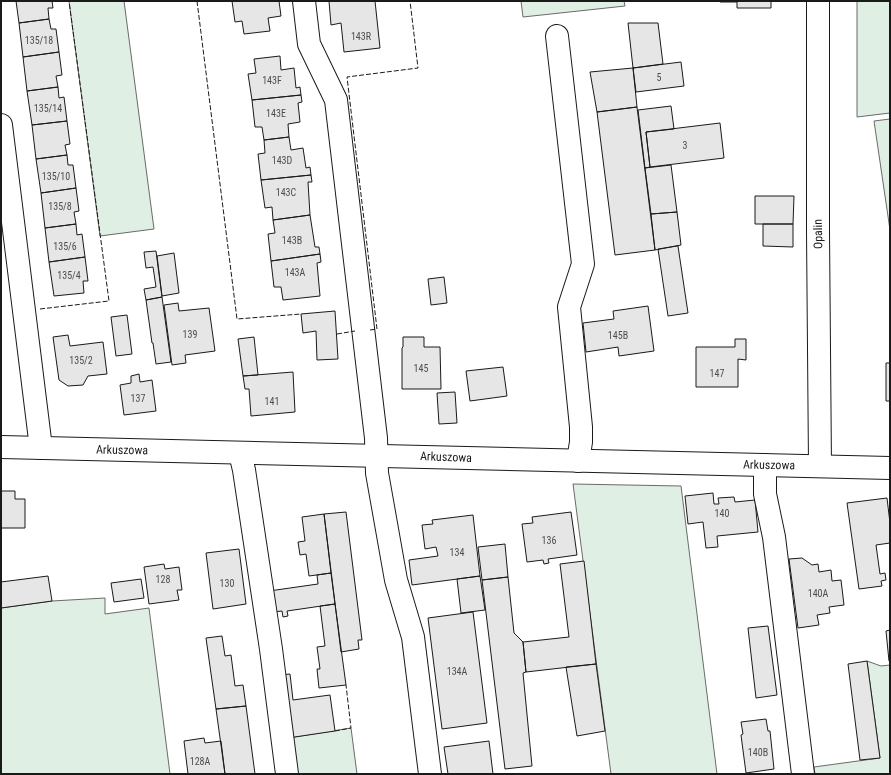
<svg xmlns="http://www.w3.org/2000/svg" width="891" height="775" font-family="'Roboto Condensed',sans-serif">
  <rect width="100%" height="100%" fill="#fff"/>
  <path fill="#e0efe3" stroke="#6a6a6a" d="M69,1H124L154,229L100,236Z
    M521,1H624L625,6L523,17Z
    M857,1H890V113L857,117Z
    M890,119V230L874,121Z
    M573,484L681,486L717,774H611Z
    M105,598V614L149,608L170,774H1V608L52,601Z
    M867,661L881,666L890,665V774H815L814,767L880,758Z
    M351,728L357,774H293L288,738Z"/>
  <path fill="#e6e6e6" stroke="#1a1a1a" d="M16,1H52L53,8H48L49,19L19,23Z
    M232,1H279L281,16L268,18L270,31L244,34L242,21L235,22Z
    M329,1H375L380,48L344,52L341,23L331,25Z
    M720,1H771V8H737V2H720Z
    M49,19L51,29H56L59,52L23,57L19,23Z
    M628,23H658L663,64L633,68Z
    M59,52L62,75L56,76L58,87L27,91L23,57Z
    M280,56L281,70L294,68L296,88L300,87L301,95L252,100L248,74L256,73L254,59Z
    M681,62L684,86L636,92L633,68Z
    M633,68L637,107L597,112L590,72Z
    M58,87L59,98L64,97L67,121L32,125L27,91Z
    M301,95L302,102L298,103L300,122L288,124L289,137L264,140L262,127H255L252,100Z
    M671,106L674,129L646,132L650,167L645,168L638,110Z
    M637,107L655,250L615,255L597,112Z
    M67,121L70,144L65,145L67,155L36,159L32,125Z
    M720,123L724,158L650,167L646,132Z
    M289,137L291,150L303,148L306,168L310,167L311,175L261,180L258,154L265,153L264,140Z
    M67,155L68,165H73L76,188L41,193L36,159Z
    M671,165L677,212L651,214L645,168Z
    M311,175L312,182H308L310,215L273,220L272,207L265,208L261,180Z
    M76,188L79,211L74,212L76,224L45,228L41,193Z
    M755,196H794L793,224H755Z
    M677,212L681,245L655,250L651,214Z
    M310,215L315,247H319L320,254L271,261L268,234L275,233L273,220Z
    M76,224L77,235L82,234L85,257L49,262L45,228Z
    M763,224H793V247L763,246Z
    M677,246H678L688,313L668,316L658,249Z
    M156,251L162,297L146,300L144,289L156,287L153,267L146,268L144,252Z
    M174,253L179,293L162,296L157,256Z
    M320,254L321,262L317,263L320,296L283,300L281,287H274L271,261Z
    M85,257L88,281H83L84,293L54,296L49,262Z
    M444,277L447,303L431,305L428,279Z
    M162,297L171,362L156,364L153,343H152L146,300Z
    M178,303L179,311L209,308L215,351L185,355L186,363L172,365L164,305Z
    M648,306L654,351L619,356L618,347L586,352L583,323L614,319L613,311Z
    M335,311L338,359L317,360L316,331L303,333L301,314Z
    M127,315L132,354L116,356L111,317Z
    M68,335L70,346L103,342L107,374L88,376L83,385L68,386L59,380L53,337Z
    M254,337L258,375L243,376L238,339Z
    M403,337H424V347H440L441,389H402V348L403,347Z
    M735,339H746V360L738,359V387H696V347H735Z
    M886,363H890V401H886Z
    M503,367L507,396L470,401L466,371Z
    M293,372L295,412L251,416L249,389H245L243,376Z
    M139,374L140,382L152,380L156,411L124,415L120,385L131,383V376Z
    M455,392L457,423L439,424L437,393Z
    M1,491H15V499H25V528H1Z
    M713,493L714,504H719L718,498L734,497L735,502L755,500L758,532L717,536L718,547L706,548L703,522L688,524L685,496Z
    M887,498L890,523V543L876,545L880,574L885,573L886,580L881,581L882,586L859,589L847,503Z
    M346,512L362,640H358L359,649L341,652L324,514Z
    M571,512L577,555L548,559L549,563L544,564L543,560L527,562L522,524L533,523L532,517Z
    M324,514L331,573L309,576L306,554L300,555L298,542L305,541L302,517Z
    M473,515L480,576L412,585L409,560L438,556L436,547L425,549L422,525L433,524L432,520Z
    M505,544L508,577L482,580L478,547Z
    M239,549L246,604L213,609L206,553Z
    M802,558L812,565L818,564L819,572L831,570L832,581L841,580L844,605L829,607L830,613L817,615L819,625L798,628L789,559Z
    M584,561L596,664L526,672L523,642L569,637L560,564Z
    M164,564L165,569L179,567L182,590H177L179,600L149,604L144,567Z
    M331,573L335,604L287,611L288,616L283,617L282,611L272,612L269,591L318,584L317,575Z
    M48,576L52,601L1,608V582Z
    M480,576L485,610L461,613L457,579Z
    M508,577L514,633L523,642L526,672L523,673L532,766L505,769L482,580Z
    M141,579L144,598L114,602L111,583Z
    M335,604L346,685L319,688L317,669H320L317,647L325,646L320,606Z
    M473,612L487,723L442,729L428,618Z
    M768,626L777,695L756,698L748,628Z
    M890,630V660L889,661L886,631Z
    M222,636L225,656L231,655L235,686L243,685L246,706L216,709L206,638Z
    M867,661L880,758L860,760L848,664Z
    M596,664L605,731L577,736L566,667Z
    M290,674L293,700L330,695L335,731L288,738L280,675Z
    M246,706L255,774H225L216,709Z
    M766,719L768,731H770L774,769L746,773L741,735L743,734L741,722Z
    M204,738L205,743L221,741L225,774H188L184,741Z
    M489,741L493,774H448L444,747Z"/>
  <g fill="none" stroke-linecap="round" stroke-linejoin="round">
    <g stroke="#1a1a1a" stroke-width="24">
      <path id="minor" d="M304,1L309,44L336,100L376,438L377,473L396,580L413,637L430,774
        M818,1V232L820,466
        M557,36L583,264L569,307L581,427V442L578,461
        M1,125L41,448
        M240,453L244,470L271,649L287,774
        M765,465V494L774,537L803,774"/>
    </g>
    <g stroke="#1a1a1a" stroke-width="24">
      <path id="major" d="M1,447L890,468"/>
    </g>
    <use href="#minor" stroke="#fff" stroke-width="22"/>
    <use href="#major" stroke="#fff" stroke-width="22"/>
    <path stroke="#1a1a1a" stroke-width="1" stroke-dasharray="5 2" stroke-linecap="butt" d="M197,1L237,319L301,314
      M40,309L109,301L69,1
      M370,330L377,329L347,77L418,68L410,1
      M337,334L355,331
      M335,731L351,728L346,685"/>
  </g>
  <g text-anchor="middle" stroke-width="3" stroke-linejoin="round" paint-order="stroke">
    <g font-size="10" fill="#4d4d4d">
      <text x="361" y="40">143R</text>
      <text x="39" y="44">135/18</text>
      <text x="659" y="81">5</text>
      <text x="272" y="84">143F</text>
      <text x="48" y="112">135/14</text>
      <text x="276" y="117">143E</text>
      <text x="685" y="149">3</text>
      <text x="282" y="164">143D</text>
      <text x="56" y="180">135/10</text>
      <text x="286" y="196">143C</text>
      <text x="60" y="210">135/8</text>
      <text x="292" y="244">143B</text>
      <text x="65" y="250">135/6</text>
      <text x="295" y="276">143A</text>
      <text x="69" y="279">135/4</text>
      <text x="190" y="338">139</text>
      <text x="618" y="339">145B</text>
      <text x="81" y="364">135/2</text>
      <text x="421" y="372">145</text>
      <text x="717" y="377">147</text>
      <text x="138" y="402">137</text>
      <text x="272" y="405">141</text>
      <text x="722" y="517">140</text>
      <text x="549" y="544">136</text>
      <text x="457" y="556">134</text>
      <text x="163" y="583">128</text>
      <text x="227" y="587">130</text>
      <text x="818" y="597">140A</text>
      <text x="457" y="675">134A</text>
      <text x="758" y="756">140B</text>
      <text x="200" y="765">128A</text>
    </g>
    <g font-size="12" fill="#1a1a1a" stroke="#fff">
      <text transform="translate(818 234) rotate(-91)" y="4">Opalin</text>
      <text transform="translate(122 450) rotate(1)" y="4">Arkuszowa</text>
      <text transform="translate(446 457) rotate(2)" y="4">Arkuszowa</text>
      <text transform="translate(769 465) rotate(1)" y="4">Arkuszowa</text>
    </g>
  </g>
  <rect width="891" height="775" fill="none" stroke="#1a1a1a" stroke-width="4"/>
</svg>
